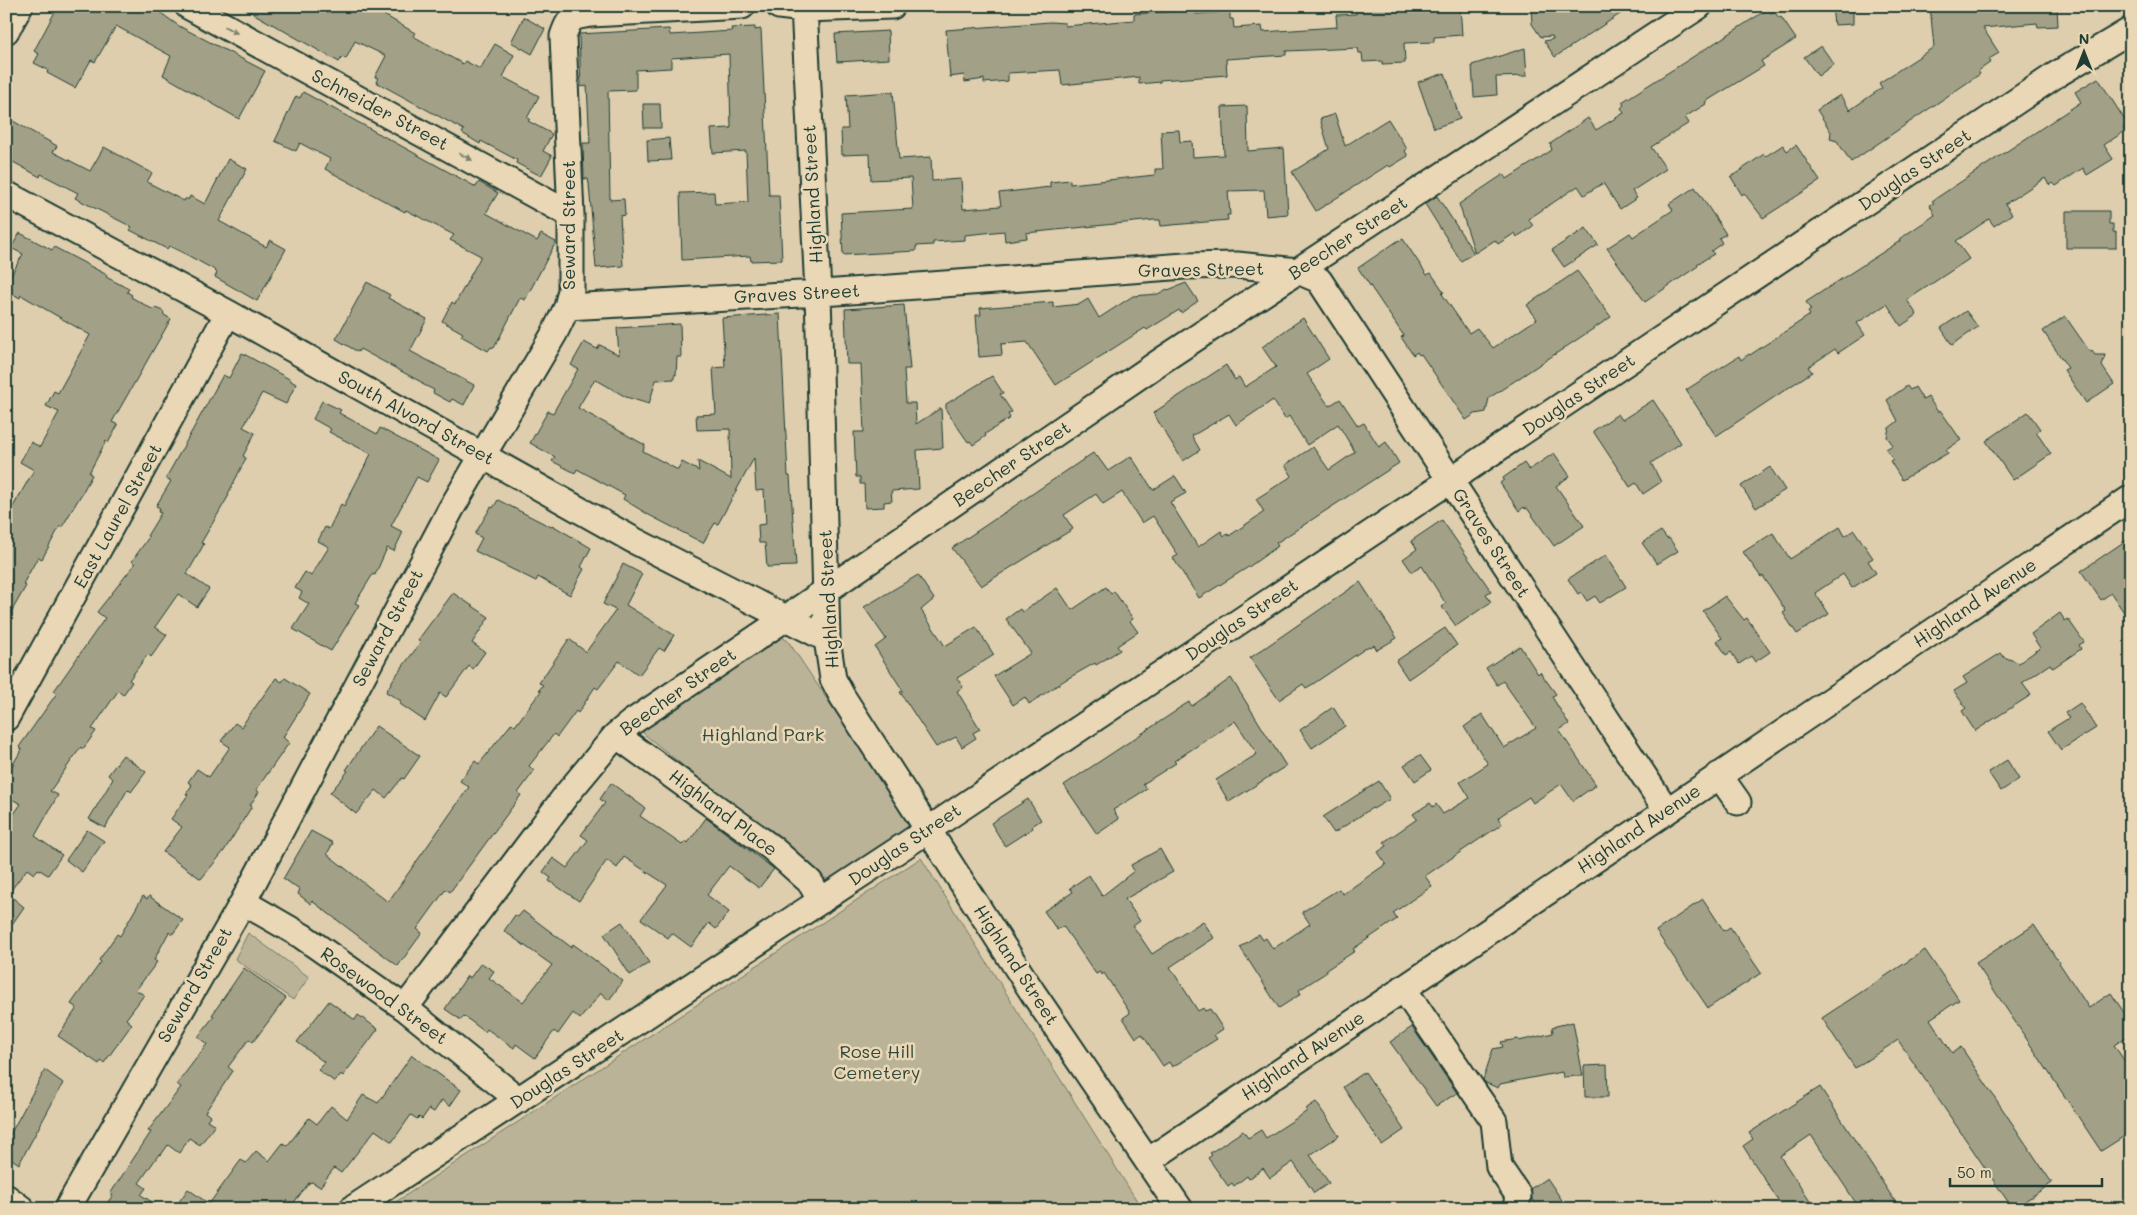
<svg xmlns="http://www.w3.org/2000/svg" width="2137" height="1215" font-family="Mali,sans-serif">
  <rect width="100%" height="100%" fill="#decead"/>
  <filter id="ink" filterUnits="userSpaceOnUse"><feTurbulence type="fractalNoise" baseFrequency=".02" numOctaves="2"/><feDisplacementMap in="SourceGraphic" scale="10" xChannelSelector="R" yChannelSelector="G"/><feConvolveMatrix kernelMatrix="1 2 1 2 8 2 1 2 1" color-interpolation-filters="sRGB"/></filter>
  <g filter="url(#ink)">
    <path fill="#bbb397" stroke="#6d7866" d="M780,636L788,641L908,820V829L832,879L823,878L644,734L642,727Z
      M921,858L1142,1209H385Z
      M248,933L309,977L293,1000L235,959Z"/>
    <path fill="#a2a188" stroke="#1f3d34" d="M58,6H151L179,26L265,71L239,119L163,75L171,56L116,26L95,62L91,60L75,88L47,73L48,70L34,63L39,54L34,51Z
      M240,6H369L415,33L413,36L463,64L465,61L480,69L495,44L514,55L503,77L539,96L527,118L530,119L528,121L552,134L543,151L552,156L541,176L516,163L517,160L481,141L480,144L462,133L464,130L376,82L378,78L375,77L386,56L355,41L346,59L342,57L339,62Z
      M1388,6H1460L1462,35L1434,37V42L1404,43L1405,63L1382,64V61L1363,62L1362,53H1359L1358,48L1286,51V55L1226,59L1227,75L1160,80V82L1139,84V77L1062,85L1060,70L1008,73V81L984,83V79L965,82L964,75L950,77L946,30L1050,22L1065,23V26L1134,20V14L1195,10L1196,14L1230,12V19H1233L1234,28L1262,26L1263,32L1337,27L1336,15L1356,14V8Z
      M1531,6H1632L1555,57L1544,41L1553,39L1552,36L1541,37L1532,24Z
      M1832,6H1853V24L1834,25Z
      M1930,6H2057L2058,26L2038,27L2037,23L1983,28L1999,53L1989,59L1991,62L1978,71L1980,74L1851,162L1837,141L1830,139L1831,132L1817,110L1840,95L1850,110L1882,88L1879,83L1934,47Z
      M1768,9L1771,13L1774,11L1779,18L1781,17L1796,39L1761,61L1764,66L1705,102L1706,104L1685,117L1689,123L1651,147L1666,169L1632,191L1637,198L1620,209L1603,183L1584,195L1578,186L1530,218L1529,220L1533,226L1517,237L1515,233L1498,244L1495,240L1475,253L1459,204L1504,174L1507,179L1552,150L1550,144L1588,118L1596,130L1624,113L1621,108L1624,105L1622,102Z
      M524,17L545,29L532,54L511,42Z
      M755,27V30L761,29L769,195H779L782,260L751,261L750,256L682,260L680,193L714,192L715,204L748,202L746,151L713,153L711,129L731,128L729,54L671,58V68L636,70V90L608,91L610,200L624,199L625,215L620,216L623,266L596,268L589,184L588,179H584L583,143H590L587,86L581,87L579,34L669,29L670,35L732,31L731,28Z
      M888,31L889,59L837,62L835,34Z
      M1821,46L1834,64L1818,76L1804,57Z
      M1525,48L1527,76L1496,77L1497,95L1474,97L1472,65Z
      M1445,73L1460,119L1434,128L1418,82Z
      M2098,78L2128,125L2123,128L2125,131L2104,145L2113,159L2087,175L2083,168L2056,186L2053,183L2049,185L2045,178L2005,204L2012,214L1994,226L1989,219L1956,241L1969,259L1907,300L1917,315L1901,326L1887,304L1857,323L1865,335L1838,353L1835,349L1808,367L1812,372L1716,436L1686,390L1739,356L1741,360L1749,354L1750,355L1810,315L1808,312L1811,310L1806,302L1900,241L1899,239L1935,215L1930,205L1934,203L1932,201L2081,102L2075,92Z
      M303,92L476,187L479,182L498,193L486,213L537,241L541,234L556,242L525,300L520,298L494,348L491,347L488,351L461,336L463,333L442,321L452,302L455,304L481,256L450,240L454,235L406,210L405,212L325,169L330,159L300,143L296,151L275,141L296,96L300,98Z
      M893,92L899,159L931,157L932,181L961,179L963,209L1001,206L999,193L1050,187V182L1070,180V184L1155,175V169H1163L1161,131L1179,130L1180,142L1192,141L1193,157L1224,155L1222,107L1247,106L1248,151L1284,148L1288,214L1266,216L1264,190L1228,191L1230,215H1227L1228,220L1161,226L1160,220H1154L1026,233L1027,238L1005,241L1004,231L965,235V240L933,242V245L916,246V251L843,255L841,213L913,209L911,178L871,180L870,154L842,155L841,129H848L846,95Z
      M643,104H660L661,128H644Z
      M1335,114L1345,146L1388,119L1407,149L1405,151L1408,156L1390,167L1388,165L1316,211L1292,172L1329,149L1320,119Z
      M6,117L57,146L53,152L90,171L104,147L152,173L147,182L184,201L185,199H189L190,196L205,204L228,159L247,169L219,221L266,247L270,240L286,249L257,301L215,277L217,273L213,269L180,251L169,246L167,249L130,230L132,227L75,198L78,193L41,174L40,177L6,158Z
      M669,138L671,160L648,161L647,140Z
      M1783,145L1787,151L1796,145L1820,181L1763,218L1744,193L1742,195L1731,177L1764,154L1766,156Z
      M1695,187L1726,234L1719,238L1722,243L1711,251L1714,254L1697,264L1698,266L1645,302L1607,248L1630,233L1633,237L1673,210L1669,204Z
      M1437,196L1474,253L1461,261L1425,204Z
      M2066,211H2109V224H2113V232H2116V248H2066Z
      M1586,228L1598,245L1564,267L1552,250Z
      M20,233L52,250L54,247L107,275L106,277L129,289L127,292L132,295L131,297L152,309L155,308L163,311L164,315L171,319L112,422L118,425L108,443L106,441L89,473L92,475L81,495L62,527L60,526L42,559L38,557L23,584L26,586L6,621V519L34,470L20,462L31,442L40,447L59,412L46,406L54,391L58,393L90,335L21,295L20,298L6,290V284L23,254L11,248Z
      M1403,239L1427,275L1431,273L1444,292L1442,294L1469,333L1477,328L1493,348L1537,319L1527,305L1577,271L1611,317L1489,398L1486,412L1475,414L1466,420L1421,354L1419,355L1417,352L1413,355L1401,337L1404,336L1358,268L1399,240L1400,241Z
      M367,282L390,295L388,298L427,319L410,351L474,385L464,405L452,399L450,402L433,393L434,390L422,384L423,383L360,349L358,352L336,339Z
      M1186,283L1198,301L1181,313L1179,310L1147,330L1145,328L1056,385L1027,342L1001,344L1002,355L979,357L976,315H981L980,308L1053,302V307L1080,304L1088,299L1099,318L1133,296L1158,294L1167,289L1168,290Z
      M904,305L910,369H904L906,403H915L916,424L941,408L943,448L917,450L919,489L891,491L892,501L884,502V507L865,508L864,484H860V477H856L854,432H864L861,364H847L845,309Z
      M1966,311L1978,327L1952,345L1941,328Z
      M780,314L788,476H790L796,566L767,567L765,543H759L758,525L766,524L764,490L756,491L754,458L718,524L715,523L703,543L649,515L623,499L625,495L577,469L575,473L552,461L555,457L530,443L548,411L553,413L578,369L571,365L584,342L597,349L600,345L619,355L617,328L680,324L681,357H677L676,375H674V379L656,380L649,404L626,397L595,379L578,408L645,445L643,451L678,470L682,462L699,471L698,461L731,479L730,429L697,430L696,415L716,414L713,368L725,367L722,318Z
      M2065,316L2090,352L2092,351L2095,355H2105L2102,366L2114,384L2086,403L2064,370L2068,368L2043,331Z
      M1303,318L1329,359L1307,374L1329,406L1340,399L1358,426L1364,423L1379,447L1386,442L1399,463L1276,543L1278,546L1250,566L1199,598L1173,558L1178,555L1153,516L1142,523L1122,492L1103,504L1096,494L1064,515L1073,529L981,586L952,548L1093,453L1096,457L1097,456L1108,471L1131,456L1153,490L1175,476L1186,493L1170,502L1198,547L1221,531L1224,536L1228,534L1229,536L1264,512L1256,499L1292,476L1285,465L1313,447L1329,470L1355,452L1338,424L1307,445L1289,416L1285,419L1273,400L1236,425L1229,414L1192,436L1200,450L1183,461L1153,413L1226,365L1235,380L1239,377L1245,387L1276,367L1262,347Z
      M242,353L291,380V381L296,384L286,404L262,393L243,427L255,433L243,456L246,458L228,494L229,495L201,543L204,544L187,574L209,589L197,607L178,594L155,627L167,635L151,657L148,654L129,680L132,682L123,695L118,691L92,729L96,731L83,749L81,747L50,791L58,795L35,836L62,855L48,875L38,869L34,874L27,869L8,894L24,907L6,933V825L21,804L6,796V776L22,749L19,747L57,693L54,691L105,618L97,612L135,564L132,561L149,537L147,536L161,513L158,512L160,508L156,506L171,481L166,478L223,375L229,378Z
      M992,376L1003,393L1000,394L1012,412L1008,414L1010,418L985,434L986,436L973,445L970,441L968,442L946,410V404Z
      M1907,386L1910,390L1915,387L1923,400L1928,397L1938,412L1940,410L1961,440L1946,450L1948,453L1902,480L1890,461L1893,459L1886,449L1893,445L1887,437L1889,428L1898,421L1887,400Z
      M1653,400L1681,443L1651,463L1661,482L1643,494L1636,483L1630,487L1593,431L1618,414L1622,420Z
      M322,401L341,410L339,413L377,434L380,428L439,460L427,482L417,477L391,526L403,532L394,551L387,548L375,575L373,574L355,603L359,605L331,651L293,629L309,604L299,598L302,592L295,588L305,572L311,576L329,547L318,541L325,527L329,529L341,504L344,506L371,454L329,432L331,429L313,419Z
      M2028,412L2040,429L2036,432L2051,454L2013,480L1986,441Z
      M1554,453L1570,476L1556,486L1584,526L1554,546L1527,508L1525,509L1524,507L1519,511L1500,483L1504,480L1503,478L1524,463L1529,470Z
      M1770,467L1785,490L1756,508L1741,486Z
      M498,500L551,527L552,525L591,548L581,567L584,569L570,595L538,577L536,581L475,551L482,538L475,534L491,507L493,508Z
      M1442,520L1491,591L1486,594L1491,602L1456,626L1442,607L1446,604L1422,566L1412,572L1403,559L1417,549L1411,541Z
      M1840,527L1845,536L1854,530L1873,558L1868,561L1876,573L1852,588L1843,574L1815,593L1829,614L1797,634L1783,613L1786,611L1763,576L1761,577L1743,552L1773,533L1790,559Z
      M1661,531L1667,539L1669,538L1678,551L1657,564L1642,543Z
      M2131,537V623L2111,593L2101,600L2081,571Z
      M1606,555L1626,587L1600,603L1595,596L1587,601L1581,592L1578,594L1568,579Z
      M623,564L642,574L626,605L674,635L664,651L659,648L639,675L619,661L598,689L595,687L578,713L576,711L557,737L554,734L529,766L534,771L518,793L521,795L450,892L446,889L417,929L422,933L398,966L312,901L311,904L298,894L300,889L283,879L311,831L333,843L327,854L388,902L469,787L460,781L475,761L479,764L512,723L515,726L541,691L539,690L543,685L539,683L569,639L586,652L616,610L603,604Z
      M918,575L934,599L921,610L945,646L976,627L994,655L957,678L963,687L957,691L980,729L973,733L976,738L962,747L956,737L936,747L900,692L903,691L875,647L886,639L864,607Z
      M1360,582L1397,638L1377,650L1374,645L1370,647L1369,646L1313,684L1306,688L1303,684L1279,700L1250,658Z
      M1106,587L1111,594L1114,591L1133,619L1130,621L1138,632L1117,646L1120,650L1096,665L1095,663L1065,680L1029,704L1025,697L1013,705L994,676L1031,653L1006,619L1020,609L1022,612L1057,588L1072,610Z
      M453,593L489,617L472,643L485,652L473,669L469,666L446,697L440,693L425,721L400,704L401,701L386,692L394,678L421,642L418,640Z
      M1725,596L1744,620L1747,618L1770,652L1755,662L1751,656L1739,664L1731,652L1726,655L1717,641L1722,638L1703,611Z
      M2060,613L2065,621L2068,619L2084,642L2079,645L2081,649L2053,668L2050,664L2022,683L2031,695L1975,731L1962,711L1966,708L1954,691L1967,683L1963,677L2001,653L2004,657L2019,663L2040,648L2031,634Z
      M1445,628L1457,645L1408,679L1396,661Z
      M1520,646L1538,674L1540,672L1556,694L1552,697L1569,724L1559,730L1596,785L1573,801L1561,784L1533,803L1529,797L1503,814L1498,818L1502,824L1425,876L1432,886L1393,913L1397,919L1353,949L1355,951L1326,970L1327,972L1299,990L1301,994L1279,1008L1240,947L1259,934L1263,940L1266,938L1273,949L1310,924L1302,912L1339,889L1343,894L1386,864L1378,852L1387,846L1384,842L1417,819L1413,814L1430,803L1433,807L1436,804L1443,814L1470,798L1460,782L1488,764L1464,727L1482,714L1504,748L1536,728L1503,681L1497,685L1486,668Z
      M276,678L282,682L285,678L310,694L283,737L289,743L256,790L259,792L250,805L252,806L224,851L201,879L163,852L182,827L171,819L188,795L186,794L192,785L188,782L197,769L209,777L230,747L221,741L235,723L241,727Z
      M1231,678L1286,766L1229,802L1216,780L1257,754L1235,721L1174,761L1176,763L1143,784L1147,789L1113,810L1119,819L1097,834L1064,785L1176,711V710L1189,702L1192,706Z
      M2080,703L2096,728L2061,750L2048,731L2069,718L2065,713Z
      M1333,707L1345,726L1312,748L1300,730Z
      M376,726L420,756L404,779L402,778L386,798L376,790L356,814L330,793L348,771L346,770Z
      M123,755L146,772L131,792L128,789L105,828L89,819L113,779L108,775Z
      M1420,755L1431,770L1415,781L1404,765Z
      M2007,760L2019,779L2001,791L1988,772Z
      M1379,781L1390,799L1373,809L1372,808L1334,833L1323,817Z
      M611,783L645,808L640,816L682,845L686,841L688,843L706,818L774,869L759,888L729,866L707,895L729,912L716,929L709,923L691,947L672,933L668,938L641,919L667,885L624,857L617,868L607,860L579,901L549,881L551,878L543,872L553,858L567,868L588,840L581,835L605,803L600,799Z
      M1028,799L1041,820L1032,826L1033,828L1005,846L991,823Z
      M87,830L104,841L82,872L66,860Z
      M1160,849L1173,872L1125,899L1140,921L1133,926L1152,954L1203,921L1214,938L1170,967L1198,1011L1203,1008L1205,1011L1210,1009L1223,1029L1214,1035L1217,1039L1172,1067L1169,1062L1163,1066L1142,1034L1136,1038L1123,1018L1130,1013L1104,973L1102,975L1100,972L1096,974L1063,926L1057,930L1044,911L1073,892L1070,888L1089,875L1102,896L1134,871L1131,865Z
      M143,896L147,899L149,896L183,920L172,935L169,932L154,960L157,962L136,990L144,995L126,1019L132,1024L104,1063L101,1061L99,1064L58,1036L77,1008L71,1004L101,962L99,960L117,934L120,936Z
      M1703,899L1724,931L1730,927L1761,973L1708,1008L1656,931Z
      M523,911L571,947L573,944L623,981L609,1000L601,993L580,1019L573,1013L558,1034L554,1031L535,1058L516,1044L514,1048L487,1029L485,1032L464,1016L461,1020L445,1009L467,976L470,978L481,963L494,971L489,978L523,1002L552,965L504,931L515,915L518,917Z
      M622,922L649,963L630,975L604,934Z
      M2034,925L2089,1008L2111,993L2131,1023V1034L2114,1045L2131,1071V1132L2101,1151L1976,963Z
      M1925,950L1959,1000L1930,1019L1952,1053L1961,1047L2052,1183L2013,1209L1898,1040L1855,1068L1822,1018Z
      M244,968L286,998L253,1042L249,1039L228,1067L233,1071L205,1112L210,1116L207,1120L215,1125L200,1145L189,1138L179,1153L168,1145L161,1155L159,1154L139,1183L146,1188L141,1195L163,1209H103L113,1195L110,1194L151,1132L148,1131L181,1087L177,1084L207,1044L198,1037L214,1016L212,1015Z
      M329,1001L355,1020L358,1015L378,1029L343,1076L341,1074L335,1082L318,1070L324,1062L297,1042Z
      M1573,1022L1583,1076L1563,1077L1562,1072L1500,1084L1498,1088L1486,1083L1483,1080L1493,1049L1503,1047L1501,1042L1518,1039L1519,1041L1553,1033L1552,1027Z
      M1412,1027L1457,1093L1436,1106L1390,1042Z
      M412,1055L461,1090L450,1106L442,1100L434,1112L429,1109L422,1119L419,1117L417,1119L411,1115L392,1142L375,1130L341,1173L334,1168L320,1187L312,1182L309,1183L292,1205L287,1200L280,1209H174L188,1189L209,1204L241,1160L246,1163L256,1151L269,1161L283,1143L287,1146L309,1118L317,1124L331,1106L347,1119L363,1095L378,1103Z
      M1607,1065L1608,1097H1585L1584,1066Z
      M45,1070L63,1083L19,1164L6,1155V1142Z
      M1365,1072L1404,1130L1382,1145L1343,1087Z
      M1820,1087L1900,1209H1860L1811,1135L1780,1156L1815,1209H1784L1743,1146L1753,1139L1749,1133Z
      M1316,1102L1339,1136L1310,1155L1329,1183L1314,1193L1293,1162L1270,1178L1263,1168L1249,1179L1247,1176L1234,1186L1232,1183L1228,1186L1208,1158L1212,1155L1210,1153L1243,1131L1248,1138L1261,1130L1266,1138L1306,1112L1307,1108Z
      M1547,1178L1568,1209H1539L1532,1199L1530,1189Z"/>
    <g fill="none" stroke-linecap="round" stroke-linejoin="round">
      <g stroke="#1f3d34" stroke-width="29">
        <path id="minor" d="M188,6L571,215
          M779,6L804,9L892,6
          M804,6L818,293L827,639L833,679L842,696L1033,993L1180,1209
          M6,31L20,6
          M6,194L228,313L635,541L827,639
          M567,307L837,292L1185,266L1237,265L1298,271L1319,280L1667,811
          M6,718L228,313
          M616,735L772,848L810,882L821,901
          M1719,775L1738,802
          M243,902L302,936L405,1008L519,1100
          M1403,988L1494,1121L1499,1167L1518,1195L1516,1209
          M405,1008L567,794L616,735L632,722L786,618L1161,361L1699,6
          M1148,1161L2131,498
          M6,1197L22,1209
          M67,1209L243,902L451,509L554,334L567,307L571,290V215L563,36C570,17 571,17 591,14L742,6
          M352,1209L907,844L2054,76L2131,30"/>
      </g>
      <use href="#minor" stroke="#ead7b5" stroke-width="25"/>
    </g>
    <defs><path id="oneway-solid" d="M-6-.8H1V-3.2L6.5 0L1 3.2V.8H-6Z" transform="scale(1.25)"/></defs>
    <g fill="#7a826e">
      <use href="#oneway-solid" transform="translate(231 30) rotate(28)"/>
      <use href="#oneway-solid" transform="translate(466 157) rotate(28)"/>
    </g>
  </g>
  <g text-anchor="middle" stroke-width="5" stroke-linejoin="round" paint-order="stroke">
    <g font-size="18" fill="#1f3d34" stroke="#ead7b5">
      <text transform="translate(380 110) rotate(28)" y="6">Schneider Street</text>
      <text transform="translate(1915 170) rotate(-34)" y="6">Douglas Street</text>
      <text transform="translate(813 194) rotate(-93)" y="6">Highland Street</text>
      <text transform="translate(569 225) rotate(-90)" y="6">Seward Street</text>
      <text transform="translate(1348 238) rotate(-33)" y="6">Beecher Street</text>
      <text transform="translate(1201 270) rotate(-1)" y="6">Graves Street</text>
      <text transform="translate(797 294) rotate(-3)" y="6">Graves Street</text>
      <text transform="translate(1579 395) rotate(-34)" y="6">Douglas Street</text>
      <text transform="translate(416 418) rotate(29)" y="6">South Alvord Street</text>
      <text transform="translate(1012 464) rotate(-34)" y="6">Beecher Street</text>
      <text transform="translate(118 516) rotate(-61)" y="6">East Laurel Street</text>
      <text transform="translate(1491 543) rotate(57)" y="6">Graves Street</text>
      <text transform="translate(829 599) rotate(-93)" y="6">Highland Street</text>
      <text transform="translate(1975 603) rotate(-34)" y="6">Highland Avenue</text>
      <text transform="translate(1242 620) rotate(-34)" y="6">Douglas Street</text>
      <text transform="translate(388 628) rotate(-62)" y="6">Seward Street</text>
      <text transform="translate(678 692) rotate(-35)" y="6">Beecher Street</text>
      <text transform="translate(723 813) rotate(37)" y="6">Highland Place</text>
      <text transform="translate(1639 829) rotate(-34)" y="6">Highland Avenue</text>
      <text transform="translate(905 845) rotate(-34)" y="6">Douglas Street</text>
      <text transform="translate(1016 965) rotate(57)" y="6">Highland Street</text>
      <text transform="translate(195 985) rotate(-60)" y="6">Seward Street</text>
      <text transform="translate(384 996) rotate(36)" y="6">Rosewood Street</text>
      <text transform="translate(1303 1056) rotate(-34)" y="6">Highland Avenue</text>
      <text transform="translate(567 1069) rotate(-33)" y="6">Douglas Street</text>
    </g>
    <g font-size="18" fill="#2f493e" stroke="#ead7b5">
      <text x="763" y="741">Highland Park</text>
      <text x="877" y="1058">Rose Hill<tspan x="877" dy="21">Cemetery</tspan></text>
    </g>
  </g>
  <rect width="2137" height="1215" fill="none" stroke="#ead7b5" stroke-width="25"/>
  <rect x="12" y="12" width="2112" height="1190" fill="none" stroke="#1f3d34" stroke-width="2" filter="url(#ink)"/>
  <g transform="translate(2084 52)" stroke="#ead7b5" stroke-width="4" paint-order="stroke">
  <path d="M0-4L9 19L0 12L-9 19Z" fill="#1f3d34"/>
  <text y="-8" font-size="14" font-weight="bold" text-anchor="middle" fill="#1f3d34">N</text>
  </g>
  <path d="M1950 1178v8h152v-8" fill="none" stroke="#1f3d34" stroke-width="2.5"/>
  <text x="1957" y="1178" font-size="15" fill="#1f3d34" stroke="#ead7b5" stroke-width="4" paint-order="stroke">50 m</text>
</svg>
